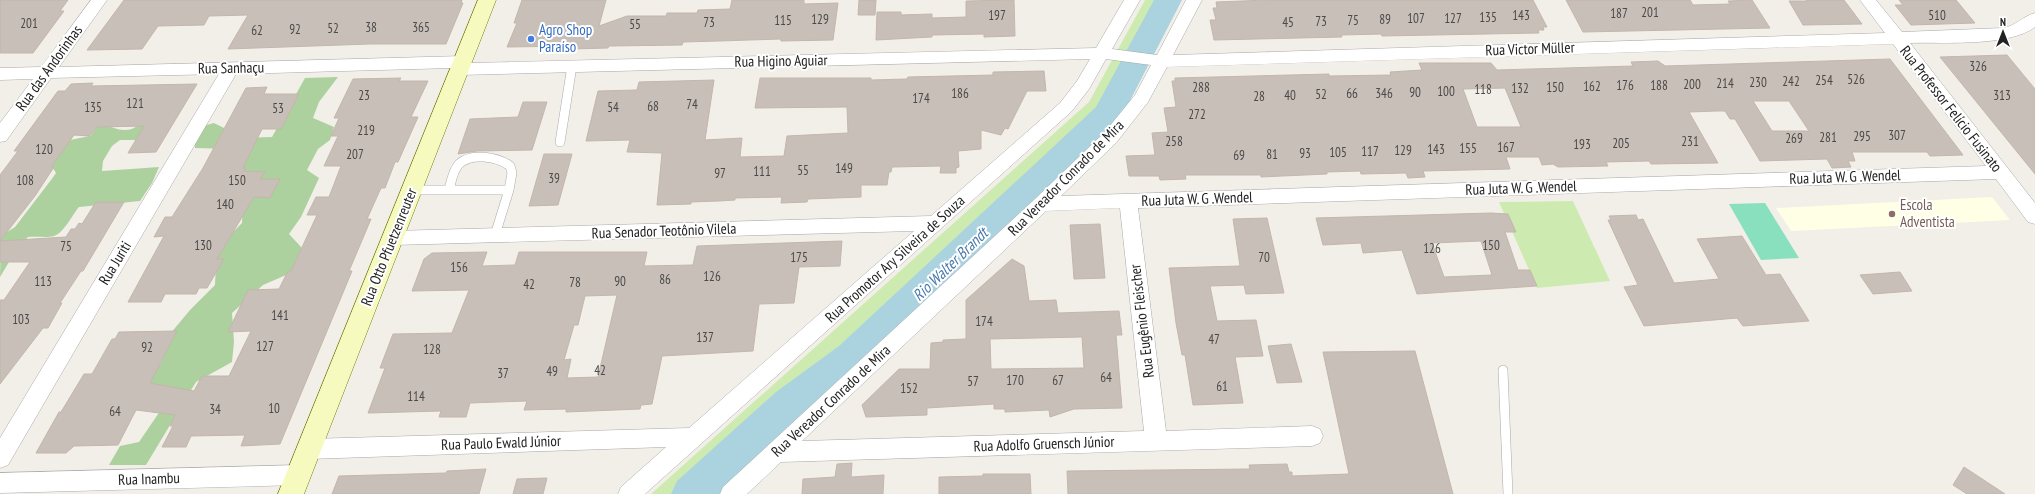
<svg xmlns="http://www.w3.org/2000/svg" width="2035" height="494" font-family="'PT Sans Narrow',sans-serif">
  <rect width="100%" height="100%" fill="#f2efe9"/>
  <path fill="#ffffe5" d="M1992,197L2010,220L1791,231L1776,208Z"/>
  <path fill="#cdebb0" d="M1145,0H1174L1106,125L713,494H651L1089,102Z
    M1573,201L1610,281L1537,288L1499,202Z"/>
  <path fill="#add19e" d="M338,77L319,102L313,118L334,127L330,140L318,149L307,170L319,178L301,217L289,234L302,248L300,269L263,285L232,313L234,342L232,362L196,382L146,465H109L120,446L139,442L169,398L145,384L162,361L165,340L190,310L215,285C217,249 215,250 242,223L243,203L229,149L195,148V138L199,127L214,123L226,129L225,138L272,137L305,78Z
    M145,119H175L141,140H120L112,146L103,161L102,171L159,167L152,183L140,201L79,207C72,215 64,233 54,236C47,238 36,236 28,237L18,247L0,277L1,236L15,227L51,180L56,173L51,165L70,140L90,136L100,123C119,130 130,136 145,119Z"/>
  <path fill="#88e0be" d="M1765,203L1799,258L1761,260L1729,204Z"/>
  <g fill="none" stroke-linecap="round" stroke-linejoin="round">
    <path fill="#aad3df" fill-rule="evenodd" d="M1154,0H1182L1119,122L865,368L804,416L721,494H671L677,481L776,392L839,346L1096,107Z"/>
  </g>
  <path fill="#c7bfb8" stroke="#c4b6ab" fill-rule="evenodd" d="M0,0H68L60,11H64L33,53H0Z
    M124,0H462L461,3H463L446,44H370L228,49L248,15L209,16L204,25L158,26L142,49L87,50Z
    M522,0H606L599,26L627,16H666L667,13H697L698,10L730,9L732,0H804V4L838,3L833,40L781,41V39L719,41L683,42L682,45L609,46L608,48L572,49L573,46L507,47L517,23H514Z
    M859,0H876L875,15H858Z
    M1014,0L1015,36L984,37V34L932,35V37L876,40L877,12H901V15L932,14V18L966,17V1Z
    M1267,0H1533L1547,27H1543L1544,30H1538L1539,33L1382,36L1381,34L1341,35L1342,37L1214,40L1210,20H1216L1213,8H1217L1216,2Z
    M1566,0H1690L1693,5L1730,4L1728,1L1752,0L1770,28L1583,32Z
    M1806,0H1844L1862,24L1803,25L1789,1H1807Z
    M1899,0H1956L1975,23L1911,25L1895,5H1903Z
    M2007,55L2035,89V174L1940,57Z
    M1890,59L1963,155L1930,156L1927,152H1852L1855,161H1848L1851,167L1832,168L1827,159L1760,161L1735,119H1730L1725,111H1716L1689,112L1718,163L1651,164L1649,161L1606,162L1608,166L1558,167L1553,164L1542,165L1539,157H1506L1510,169L1423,171L1425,177L1408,178L1406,173L1361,174L1360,171L1327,172V174L1261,177V175H1185L1186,179L1160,180L1159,176H1129L1126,156L1155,155L1152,133L1168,132L1164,108L1176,107L1172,81H1175V78L1329,74V76L1391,75L1390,72L1422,70L1419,63H1491L1497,70L1633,66L1631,62L1658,61L1665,66ZM1505,88L1521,127H1477L1463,89ZM1753,101H1789L1809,131H1772Z
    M1044,71L1046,91H1027L1008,129L1005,128L1001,135L981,130V149L958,151L959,167L956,168V173H940L941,166L892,167L891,172H889L887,185H861V197L808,199L807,202L781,203L782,197L735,198V200L719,201L691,202V204L657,205L662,153L627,152L630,140L586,141L598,91L637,90L639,82L714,80L705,140L742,138L740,157L784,156L787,136L848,133L847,107L755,108L760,78H871V80L907,79L908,77L993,75V72Z
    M401,78L399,81H428L411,117H418L398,162H395L385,188H381L367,219H371L349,271H352L280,444L241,446L245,435L191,436L186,447H162L173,426H170L175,415L136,410L118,445L74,446L66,453H36L59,412H61L84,374H92L112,339H115L119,332L177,331L150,383L194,391L202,376H229L251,331L228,332L248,290L279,289L288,271H291L317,215H307L316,197H329L341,166H324L338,136H331L339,118H334L353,79Z
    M93,83L91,86L197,84L156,152L128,153L144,126L97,127L89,136L74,135L51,167H54L35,196L0,241L66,237L71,229H75L79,223L82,224L96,202H124L83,271H81L60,303H62L48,328H43L0,384V300H4L30,262H0V175L18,151H14L58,91H65L71,84Z
    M267,87L264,94H299L281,129H262L243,168H246L244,171L265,172L260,179H280L270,198L254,197L217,259H224L207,288H199L196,294H165L161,302H128L164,236L154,237L165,217H172L203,168L246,88Z
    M523,102H547L532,150L477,151L458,154L470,119L518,117Z
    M544,154H572L558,205L529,206Z
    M1491,213L1508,214L1516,232H1505L1518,270H1530L1537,286L1417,294L1402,250L1363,253L1361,243L1323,245L1316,218ZM1481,241L1492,275L1444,277L1432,243Z
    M1636,215L1638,220L1643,219L1674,283L1719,279L1697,239L1742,236L1766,275L1780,274L1809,321L1743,326L1737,318L1644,326L1624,287L1638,285L1608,220H1611L1609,216Z
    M1267,218L1284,293L1246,294L1244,285L1210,286L1217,321L1256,320L1263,356L1235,357L1243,403L1193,405L1185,355H1182L1176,323L1169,268L1240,266L1233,219Z
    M1100,224L1105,278L1074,279L1070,225Z
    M842,241L840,266L799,267L794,303L759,304L753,351L662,356L652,404L641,405L640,409L566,412V409L524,410L527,401L470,403L466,417H439L441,411L368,413L385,368H380L393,334L452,333L469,290L412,291L424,259L432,253L487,252L482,266L515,265L519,252H647L644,266L693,265L697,246ZM617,295L598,377L567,378L571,359L564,360L574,325H578L585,296Z
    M1012,259L1024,266L1029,301L1056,300L1058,313L1119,311L1122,335H1116L1122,408L1074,409L1050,417L1049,410L1005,412V409H994V404L927,408V415L866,417L862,405L899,369H930L931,343L943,342V340L966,339V300ZM1082,337L1084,368L991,369L990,339Z
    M1900,272L1912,291L1873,294L1860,275Z
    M1291,344L1302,382L1277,383L1268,346Z
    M1415,351L1453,494H1068L1067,471L1250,469L1249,465L1287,464L1289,472H1292V476L1349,474L1323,352Z
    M852,463L851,477L884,475L883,494H802L803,479L835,477L837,464Z
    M1964,467L2005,494H1967L1953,485Z
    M486,469L479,494H332L339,476L446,473L447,471Z
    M983,474H1030L1031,494H939V477L983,476Z
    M547,478L543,494H513L517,479Z"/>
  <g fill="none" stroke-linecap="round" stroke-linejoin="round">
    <g stroke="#a9a9a9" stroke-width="10">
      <path id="lane" d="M560,142L572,66
        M412,190H509L495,235
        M449,190C451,182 453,170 459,164C471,152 498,157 510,166L512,173L509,190
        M1503,370L1508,494"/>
    </g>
    <g stroke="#a9a9a9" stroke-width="1">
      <path id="street" d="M91,0H107L59,67L463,56L469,58L471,63L1096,48L1124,0H1140L1112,49L1157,55L1186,0H1202L1173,55L1885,33L1860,0H1876L1902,32L2003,28C2016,26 2023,16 2035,13V27C2009,47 1943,42 1910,43L2035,203V224L2028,222L1996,179L1138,208L1166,431L1312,426L1320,429L1323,436L1320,443L1312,446L781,462L747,494H720L723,487L1035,199L1104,133L1135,95L1151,65L1106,59L1089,89L1072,111L645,494H618L621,487L666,447L309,459L301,456L298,449L301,442L309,439L689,428L914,231L393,245L386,243L384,238L386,233L393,231L931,216L1060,103L1077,81L1090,59L460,75L454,73L452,68L236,74L8,465L0,468V438L219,74L51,78L6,141L0,142V123L33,79L0,80V68L41,67ZM1893,44L1986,166L1061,196L1116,143L1148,102L1167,67ZM1120,208L1144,431L802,441L1046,211Z
        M299,465L307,468L310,475L307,482L299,485L0,493V473Z"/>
    </g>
    <g stroke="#707d05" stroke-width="1">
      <path id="secondary" d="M478,0H496L304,494H278Z"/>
    </g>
    <use href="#lane" stroke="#fff" stroke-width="9"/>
    <use href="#street" fill="#fff" fill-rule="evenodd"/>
    <use href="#secondary" fill="#f7fabf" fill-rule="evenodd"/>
  </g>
  <circle fill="#3f7fe0" stroke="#fff" stroke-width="1.5" cx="531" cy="39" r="4"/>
  <circle fill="#8d6e63" stroke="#fff" stroke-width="1.5" cx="1892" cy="214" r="4"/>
  <g text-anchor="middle" stroke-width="4" stroke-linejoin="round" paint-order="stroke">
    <g font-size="13" fill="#4b4948">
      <text x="1650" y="17">201</text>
      <text x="1619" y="18">187</text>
      <text x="997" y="20">197</text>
      <text x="1521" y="20">143</text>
      <text x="1937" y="20">510</text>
      <text x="1488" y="22">135</text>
      <text x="1416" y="23">107</text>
      <text x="1453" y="23">127</text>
      <text x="820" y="24">129</text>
      <text x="1385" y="24">89</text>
      <text x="783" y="25">115</text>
      <text x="1353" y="25">75</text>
      <text x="1321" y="26">73</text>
      <text x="709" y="27">73</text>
      <text x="1288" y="27">45</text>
      <text x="29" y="28">201</text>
      <text x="635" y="29">55</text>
      <text x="371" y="32">38</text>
      <text x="421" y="32">365</text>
      <text x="333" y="33">52</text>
      <text x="295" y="34">92</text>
      <text x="257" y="35">62</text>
      <text x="1978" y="71">326</text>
      <text x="1856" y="84">526</text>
      <text x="1824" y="85">254</text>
      <text x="1791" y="86">242</text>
      <text x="1758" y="87">230</text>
      <text x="1725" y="88">214</text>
      <text x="1692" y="89">200</text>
      <text x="1625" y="90">176</text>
      <text x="1659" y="90">188</text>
      <text x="1592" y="91">162</text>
      <text x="1201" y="92">288</text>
      <text x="1555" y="92">150</text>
      <text x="1520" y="93">132</text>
      <text x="1483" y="94">118</text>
      <text x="1446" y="96">100</text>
      <text x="1415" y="97">90</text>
      <text x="960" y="98">186</text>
      <text x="1352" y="98">66</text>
      <text x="1384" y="98">346</text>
      <text x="1321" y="99">52</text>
      <text x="364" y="100">23</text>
      <text x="1290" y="100">40</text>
      <text x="2002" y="100">313</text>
      <text x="1259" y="101">28</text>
      <text x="921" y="103">174</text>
      <text x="135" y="108">121</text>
      <text x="692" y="109">74</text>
      <text x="653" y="111">68</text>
      <text x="93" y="112">135</text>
      <text x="613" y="112">54</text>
      <text x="278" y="113">53</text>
      <text x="1197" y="119">272</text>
      <text x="366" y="135">219</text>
      <text x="1897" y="140">307</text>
      <text x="1862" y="141">295</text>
      <text x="1828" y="142">281</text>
      <text x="1794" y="143">269</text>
      <text x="1174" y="146">258</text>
      <text x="1690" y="146">231</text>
      <text x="1621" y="148">205</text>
      <text x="1582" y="149">193</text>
      <text x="1506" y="152">167</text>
      <text x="1468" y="153">155</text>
      <text x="44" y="154">120</text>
      <text x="1436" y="154">143</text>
      <text x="1403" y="155">129</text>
      <text x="1370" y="156">117</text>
      <text x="1338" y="157">105</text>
      <text x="1305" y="158">93</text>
      <text x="355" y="159">207</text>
      <text x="1272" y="159">81</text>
      <text x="1239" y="160">69</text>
      <text x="844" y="173">149</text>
      <text x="803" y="175">55</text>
      <text x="762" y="176">111</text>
      <text x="720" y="178">97</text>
      <text x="554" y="183">39</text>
      <text x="25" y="185">108</text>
      <text x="237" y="185">150</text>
      <text x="225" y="209">140</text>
      <text x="203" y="250">130</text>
      <text x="1491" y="250">150</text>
      <text x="66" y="251">75</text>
      <text x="1432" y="253">126</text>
      <text x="799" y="262">175</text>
      <text x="1264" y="262">70</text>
      <text x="459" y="272">156</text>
      <text x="712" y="281">126</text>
      <text x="665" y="284">86</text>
      <text x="43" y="286">113</text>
      <text x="620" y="286">90</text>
      <text x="575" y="287">78</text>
      <text x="529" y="289">42</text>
      <text x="280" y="320">141</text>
      <text x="21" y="324">103</text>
      <text x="984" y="326">174</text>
      <text x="705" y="342">137</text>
      <text x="1214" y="344">47</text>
      <text x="265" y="351">127</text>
      <text x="147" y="352">92</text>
      <text x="432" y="354">128</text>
      <text x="600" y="375">42</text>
      <text x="552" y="376">49</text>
      <text x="503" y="378">37</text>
      <text x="1106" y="382">64</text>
      <text x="1015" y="385">170</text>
      <text x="1058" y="385">67</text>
      <text x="973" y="386">57</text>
      <text x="1222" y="391">61</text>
      <text x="909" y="393">152</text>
      <text x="416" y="401">114</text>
      <text x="274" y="413">10</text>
      <text x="215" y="414">34</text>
      <text x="115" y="416">64</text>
    </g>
    <g font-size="15" fill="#366cbe" stroke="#fff" text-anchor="start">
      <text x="539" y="35">Agro Shop<tspan x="539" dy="17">Paraíso</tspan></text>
    </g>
    <g font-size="15" fill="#222" stroke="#fff">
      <text transform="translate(1530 49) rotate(-2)" y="5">Rua Victor Müller</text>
      <text transform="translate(781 61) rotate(-1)" y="5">Rua Higino Aguiar</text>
      <text transform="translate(49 68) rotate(-54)" y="5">Rua das Andorinhas</text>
      <text transform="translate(231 68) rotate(-1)" y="5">Rua Sanhaçu</text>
      <text transform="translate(1951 109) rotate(52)" y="5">Rua Professor Felício Fusinato</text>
      <text transform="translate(1845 177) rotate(-2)" y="5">Rua Juta W. G .Wendel</text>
      <text transform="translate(1066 178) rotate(-45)" y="5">Rua Vereador Conrado de Mira</text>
      <text transform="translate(1521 188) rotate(-2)" y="5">Rua Juta W. G .Wendel</text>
      <text transform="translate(1197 199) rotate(-2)" y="5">Rua Juta W. G .Wendel</text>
      <text transform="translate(664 231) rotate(-2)" y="5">Rua Senador Teotônio Vilela</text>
      <text transform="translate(389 247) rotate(-68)" y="5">Rua Otto Pfuetzenreuter</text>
      <text transform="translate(895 259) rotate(-42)" y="5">Rua Promotor Ary Silveira de Souza</text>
      <text transform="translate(115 263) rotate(-59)" y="5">Rua Juriti</text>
      <text transform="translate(1142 321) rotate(-97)" y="5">Rua Eugênio Fleischer</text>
      <text transform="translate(831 401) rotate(-43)" y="5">Rua Vereador Conrado de Mira</text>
      <text transform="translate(501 443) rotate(-2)" y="5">Rua Paulo Ewald Júnior</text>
      <text transform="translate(1044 444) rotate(-2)" y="5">Rua Adolfo Gruensch Júnior</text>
      <text transform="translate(149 479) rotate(-2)" y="5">Rua Inambu</text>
    </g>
    <g font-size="15" fill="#785e54" stroke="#fff" text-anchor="start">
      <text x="1900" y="210">Escola<tspan x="1900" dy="17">Adventista</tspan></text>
    </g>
    <g font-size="16" font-style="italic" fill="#4a7aab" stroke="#fff">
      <text transform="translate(950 264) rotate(-44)" y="6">Rio Walter Brandt</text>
    </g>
  </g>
  <g transform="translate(2003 32)" stroke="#ffffff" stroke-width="3" paint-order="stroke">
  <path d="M0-3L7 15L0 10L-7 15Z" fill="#222222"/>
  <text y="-6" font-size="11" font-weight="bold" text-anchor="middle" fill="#222222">N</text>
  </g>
</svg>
